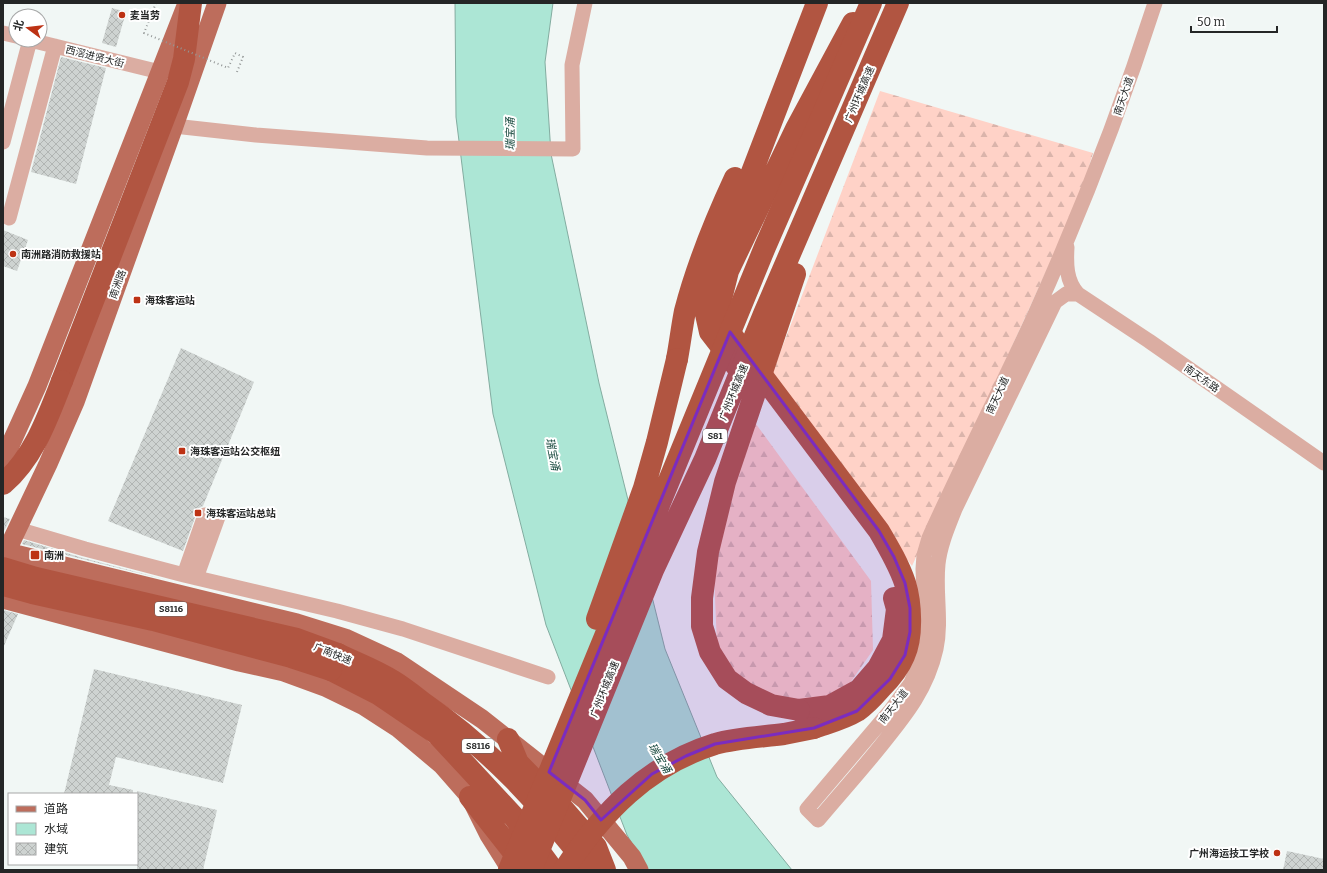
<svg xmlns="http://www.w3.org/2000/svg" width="1327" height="873" font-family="Bitter,'Noto Sans SC',serif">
  <defs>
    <pattern id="forest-firs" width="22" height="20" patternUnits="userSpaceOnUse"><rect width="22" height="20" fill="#ffd2c7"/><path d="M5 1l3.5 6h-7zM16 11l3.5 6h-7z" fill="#dab4ab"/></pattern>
    <pattern id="building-cross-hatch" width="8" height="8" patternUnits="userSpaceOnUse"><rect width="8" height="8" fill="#ced3d1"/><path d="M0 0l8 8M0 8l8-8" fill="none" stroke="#b1b5b3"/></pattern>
  </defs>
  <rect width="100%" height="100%" fill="#f1f7f5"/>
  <path fill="url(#forest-firs)" d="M880,91L1093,153L1079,199L912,566L772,374Z
    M753,420L871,581L873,650L843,693L812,702L773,701L739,681L717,645L714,573L728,506Z"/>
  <path fill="#ace6d5" stroke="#83aca0" d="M455,3H553L545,62L551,154L599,383L665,649L717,777L792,870H648L627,835L546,625L493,414L456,117Z"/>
  <path fill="url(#building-cross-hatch)" d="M112,8L126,12L116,47L102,43Z
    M61,57L106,68L76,184L31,172Z
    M3,230L28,240L17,271L3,266Z
    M181,348L254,382L203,506L199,508L197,512L183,551L108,521Z
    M3,517L10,519L3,533Z
    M24,540L83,558L167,580L22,544Z
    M3,610L18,614L3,648Z
    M94,669L242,705L223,783L116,757L109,785L133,790V794H64Z
    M137,791L217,810L203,870H137Z
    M1287,851L1324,859V870H1283Z"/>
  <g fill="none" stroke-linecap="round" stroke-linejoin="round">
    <path stroke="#dbada2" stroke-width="15" d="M3,33L16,36
      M30,40L160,72
      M174,126L256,135L427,148L573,149L572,65L585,3
      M3,142L30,40
      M9,218L55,46
      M1067,247C1066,264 1066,281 1078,294L1149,341L1324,463
      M1078,294H1066L1055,302L955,509C948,527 940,545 938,564C935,593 942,621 936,649C927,690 904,717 879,748C859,773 838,796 818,820L807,809L891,710L911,683L919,663L926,631V617L924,592L923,569L924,555L929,538C963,462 1001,389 1035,314C1081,212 1121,109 1155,3
      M17,529L85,549L184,575L337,611L403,629L548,677
      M184,575L205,515L218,517L196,578"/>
    <path stroke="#bd6d5c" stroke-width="19" d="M3,461L37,386L186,6
      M3,551L297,623L345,638L397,662L482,719L585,800L632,857L639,870
      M3,559L48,464L75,402L174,126L217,3
      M3,599L239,662L284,672L325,687L364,706L398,728L442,765L470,797L489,835L511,870"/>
    <path stroke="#b15541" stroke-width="22" d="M677,359C680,343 682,326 685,311C697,265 715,221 735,178
      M62,381L178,82L184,59L191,3
      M751,385L710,332L706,314L707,289L817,3
      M338,654C356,663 376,670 393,681C403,687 413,695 422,702C489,748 542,805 591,870
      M331,670L378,694L437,734L514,817L553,870
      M799,710L830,706L859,690L878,668L893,640L897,609L894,598
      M814,728C828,723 844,719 857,711C866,705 874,696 881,688C890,679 899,668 904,656C913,637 911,603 905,583C899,565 889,548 879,531L724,325L720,314L721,299L728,271L796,129L853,23
      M508,739L518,763L564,810L596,847L605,870
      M470,797L526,868"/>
    <path stroke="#939796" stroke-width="2" stroke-dasharray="1 3" stroke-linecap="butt" d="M156,3L144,33L228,68L235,53L243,57L237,72"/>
    <path stroke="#b15541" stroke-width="22" d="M795,274L725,482L708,552L702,598V626L710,652L727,679L746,693L771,705L799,710
      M3,484C34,457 47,419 62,381
      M3,568L36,578L297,639L338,654
      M3,585L32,593L153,620L291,657L331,670
      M597,619L644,488L657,442L677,359
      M509,870L765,247L871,3
      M531,870L653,570L705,459L764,314L898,3
      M564,870C602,813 647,765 715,744C737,738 761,737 784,734C794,732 804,730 814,728"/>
  </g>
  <path fill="#7b2cbf" fill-opacity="0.2" stroke="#7b2cbf" stroke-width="3" stroke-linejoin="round" d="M730,332L879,531L894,557L905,583L910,608V632L905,655L890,679L857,711L814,728L715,744L686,756L652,774L601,820L585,800L549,772Z"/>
  <g fill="#bd3214" stroke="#fff" stroke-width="1.5">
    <circle cx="122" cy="15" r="4"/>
    <circle cx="13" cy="254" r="4"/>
    <rect x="133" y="296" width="8" height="8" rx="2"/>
    <rect x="178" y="447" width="8" height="8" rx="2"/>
    <rect x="194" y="509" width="8" height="8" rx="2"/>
    <rect x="30" y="550" width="10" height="10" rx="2"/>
    <circle cx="1277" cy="853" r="4"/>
  </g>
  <g text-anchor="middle" stroke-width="4" stroke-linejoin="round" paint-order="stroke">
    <g fill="#fff" stroke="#666767" stroke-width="1">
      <rect x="703" y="429" width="24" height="14" rx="3"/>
      <rect x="155" y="602" width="32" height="14" rx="3"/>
      <rect x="462" y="739" width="32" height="14" rx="3"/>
    </g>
    <g font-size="9" font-weight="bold" fill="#242626">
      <text x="715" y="439">S81</text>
      <text x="171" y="612">S8116</text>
      <text x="478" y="749">S8116</text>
    </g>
    <g font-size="10" font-weight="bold" fill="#242626" stroke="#fff" text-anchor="start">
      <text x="130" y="19">麦当劳</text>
      <text x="21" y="258">南洲路消防救援站</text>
      <text x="145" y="304">海珠客运站</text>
      <text x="190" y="455">海珠客运站公交枢纽</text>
      <text x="206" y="517">海珠客运站总站</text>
      <text x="44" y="559">南洲</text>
      <text x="1269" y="857" text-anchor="end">广州海运技工学校</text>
    </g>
    <g font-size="10" fill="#242626" stroke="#fff">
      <text transform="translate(95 56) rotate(14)" y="4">西滘进贤大街</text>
      <text transform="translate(859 94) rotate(-67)" y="4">广州环城高速</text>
      <text transform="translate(1123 96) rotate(-71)" y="4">南天大道</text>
      <text transform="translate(117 284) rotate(-70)" y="4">南洲路</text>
      <text transform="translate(1202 378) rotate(35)" y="4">南天东路</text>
      <text transform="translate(733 392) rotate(-68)" y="4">广州环城高速</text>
      <text transform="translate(997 395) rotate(-65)" y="4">南天大道</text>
      <text transform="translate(333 653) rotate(22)" y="4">广南快速</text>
      <text transform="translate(604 689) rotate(-68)" y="4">广州环城高速</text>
      <text transform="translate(893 706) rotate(-52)" y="4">南天大道</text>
    </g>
    <g font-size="11" font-style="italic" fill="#18493e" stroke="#fff">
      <text transform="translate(510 134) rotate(-90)" y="4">瑞宝涌</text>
      <text transform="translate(553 454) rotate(79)" y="4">瑞宝涌</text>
      <text transform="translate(660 758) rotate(59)" y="4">瑞宝涌</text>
    </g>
  </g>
  <rect width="1327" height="873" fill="none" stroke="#242626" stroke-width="8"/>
  <rect x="8" y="793" width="130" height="72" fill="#ffffff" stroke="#a7a8a8"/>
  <rect x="16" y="806" width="20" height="6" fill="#bd6d5c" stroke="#a7a8a8"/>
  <text x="44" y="813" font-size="12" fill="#242626">道路</text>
  <rect x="16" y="823" width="20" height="12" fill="#ace6d5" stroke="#a7a8a8"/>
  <text x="44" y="833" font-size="12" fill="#242626">水域</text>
  <rect x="16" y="843" width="20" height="12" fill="url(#building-cross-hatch)" stroke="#a7a8a8"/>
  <text x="44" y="853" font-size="12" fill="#242626">建筑</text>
  <g transform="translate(28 28) rotate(285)"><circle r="19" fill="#ffffff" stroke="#a7a8a8"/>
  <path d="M0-3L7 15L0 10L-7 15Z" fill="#bd3214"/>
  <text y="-6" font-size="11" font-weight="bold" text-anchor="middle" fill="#242626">北</text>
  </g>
  <path d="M1191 26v6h86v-6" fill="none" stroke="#242626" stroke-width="2"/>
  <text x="1197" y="26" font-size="12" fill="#242626" stroke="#ffffff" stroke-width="3" paint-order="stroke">50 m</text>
</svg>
